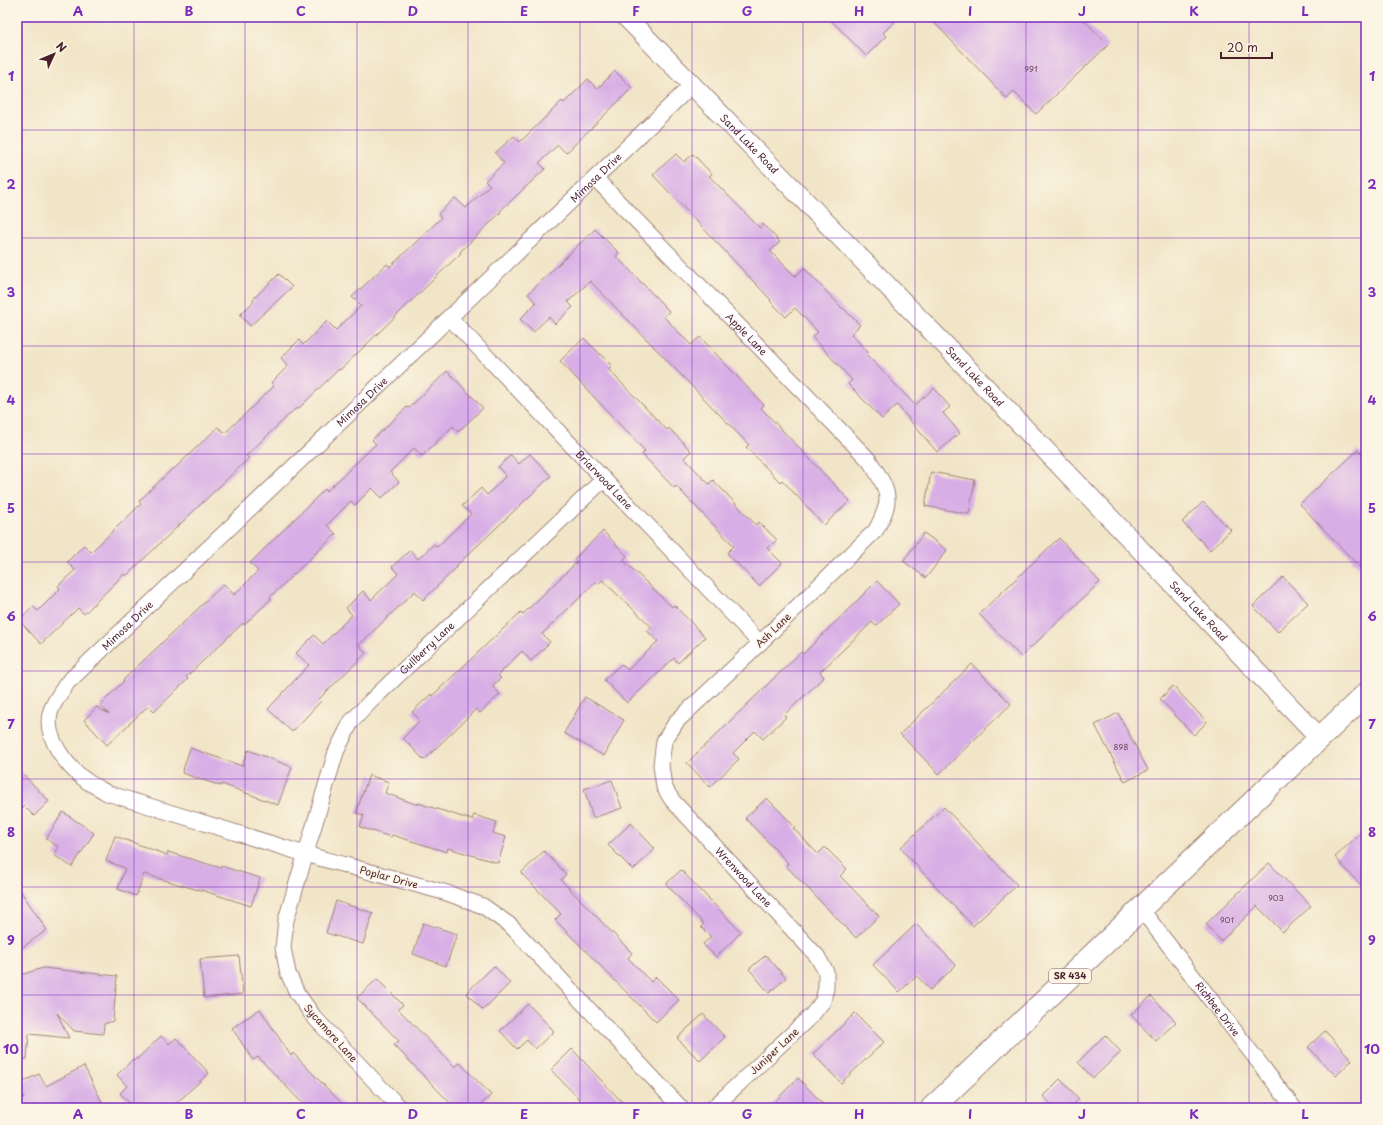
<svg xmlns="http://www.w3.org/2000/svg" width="1383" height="1125" font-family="'Playpen Sans',sans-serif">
  <rect width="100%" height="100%" fill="#fcf5e5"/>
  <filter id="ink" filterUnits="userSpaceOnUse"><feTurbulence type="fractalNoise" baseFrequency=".025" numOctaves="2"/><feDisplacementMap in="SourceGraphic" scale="8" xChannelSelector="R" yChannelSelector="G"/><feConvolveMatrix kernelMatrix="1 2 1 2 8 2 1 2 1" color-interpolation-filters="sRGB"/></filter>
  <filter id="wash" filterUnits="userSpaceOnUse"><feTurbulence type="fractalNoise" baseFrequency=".012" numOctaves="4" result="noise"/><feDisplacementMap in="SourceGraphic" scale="16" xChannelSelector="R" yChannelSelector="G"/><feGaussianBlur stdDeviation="0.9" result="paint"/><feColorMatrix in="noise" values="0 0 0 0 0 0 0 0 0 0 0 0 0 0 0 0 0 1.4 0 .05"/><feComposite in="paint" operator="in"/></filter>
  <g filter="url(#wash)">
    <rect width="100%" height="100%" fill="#f1e5c7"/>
    <g id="blocks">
      <path fill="#d8aee6" d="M828,17H899L883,33L886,36L866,56Z
        M929,17H1081L1108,45L1036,114L1014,92L1007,99Z
        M615,71L632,88L566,153L558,145L539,163L545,169L500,211L501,212L460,252L461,253L340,370L339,369L297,410L296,408L246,456L249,458L126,576L124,574L84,614L78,608L41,644L19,620L33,607L38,611L60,589L58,586L75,570L67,562L84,545L91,552L141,504L139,501L173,468L174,469L218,427L225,433L274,386L271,383L288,366L281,358L299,340L303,345L327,321L336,330L361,306L352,297L387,264L390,267L441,218L438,214L455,198L466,208L490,185L485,181L504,163L495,153L514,136L520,142L562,101L564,103L588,79L597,89Z
        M676,154L684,162L693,154L712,174L709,176L760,228L763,224L780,242L770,251L795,276L804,268L843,309V308L860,325L851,334L868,352L866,354L915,405L934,388L950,407L943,413L960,433L937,452L897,405L882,419L848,384L852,380L812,337L818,332L795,308L786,317L770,301L771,300L653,175Z
        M595,229L619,253L616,256L669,311L664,317L691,345L700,337L764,405L761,408L850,501L824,525L782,480L780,482L746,447L749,445L590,281L568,302L573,307L555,324L549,317L533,332L520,319L536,303L528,294Z
        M279,274L292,287L250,326L240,315L254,301L253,299Z
        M584,338L612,366L608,369L667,430L669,428L691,451L684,458L709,484L713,480L756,525L759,522L777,540L767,548L782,563L759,586L727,553L734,546L676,486L674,488L642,454L645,451L560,361Z
        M447,371L483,408L458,432L453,426L422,456L414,448L390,472L399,482L382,498L372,488L355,505L351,501L327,525L336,534L270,597L271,599L244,625L243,623L186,677L188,679L154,712L148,706L107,745L84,720L97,707L109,714L100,705L124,681L123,680L224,584L234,595L258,571L250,563L325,489L327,491L376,444L372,440L407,407L409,408Z
        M1358,450L1366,458V574L1300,504Z
        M530,454L551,476L456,566L457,567L423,600L415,591L359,645L366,653L319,699L321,701L292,732L268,709L309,665L296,653L314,635L323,644L352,615L346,608L363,591L371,600L398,574L392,567L410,550L418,559L434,544L437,547L471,514L462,506L481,488L487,495L506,476L498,467L511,455L519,464Z
        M931,472L975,480L969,514L925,506Z
        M1203,502L1231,530L1210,550L1182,522Z
        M603,531L627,556L623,560L672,607L674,605L705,637L678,663L674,658L627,703L604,680L621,664L628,670L658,641L647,631L652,627L602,580L598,584L596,582L542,634L550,642L531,661L522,651L498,675L501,678L492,686L500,694L480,713L476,709L424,760L403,738L420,720L412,712L431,694L432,696L521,612L523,614L577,562L574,559Z
        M924,533L947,550L926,578L903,561Z
        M1059,538L1100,582L1021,657L979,614Z
        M1283,577L1308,603L1278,632L1253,606Z
        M877,581L899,604L876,626L872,622L820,672L824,677L784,715L786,717L763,739L755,731L733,753L739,759L710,787L687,763L801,652L803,654Z
        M972,664L1011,704L939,774L900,734Z
        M1173,686L1207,722L1194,735L1160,699Z
        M585,697L624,720L604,756L564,733Z
        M1118,713L1148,770L1125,782L1095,725Z
        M190,748L242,766L248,750L292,767L278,805L222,784L221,786L182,773Z
        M17,768L49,801L34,816L24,806L17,813Z
        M369,775L389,782L385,793L418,805V803L472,820L474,815L497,822L493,833L506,837L498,863L448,848L447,852L392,835L391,837L360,827L364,815L356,813Z
        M612,780L622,808L593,818L584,789Z
        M767,798L795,827L793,828L818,854L825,847L847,869L840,876L879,916L856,938L786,866L788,863L745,818Z
        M944,807L1017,885L973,926L900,848Z
        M63,812L94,833L72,867L54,855L59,847L46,839Z
        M631,823L655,849L633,870L608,845Z
        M1366,828V891L1335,857Z
        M115,836L167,855L168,852L221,868V866L260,878L251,906L198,889V890L144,874L136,896L118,889L125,868L106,861Z
        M544,851L566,874L561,880L632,953L628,958L651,982L656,977L679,1000L656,1022L555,920L561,914L521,873Z
        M1269,863L1311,906L1283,932L1257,906L1221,941L1206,924Z
        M681,870L741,932L716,957L703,944L711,937L701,927L704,924L666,884Z
        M17,886L47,930L17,951Z
        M336,901L373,913L363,944L326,933Z
        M423,923L457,934L446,966L413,954Z
        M916,924L956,965L930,990L917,976L899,992L873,965Z
        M766,955L786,978L769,993L749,969Z
        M239,956L243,994L204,998L200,959Z
        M494,966L510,983L483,1010L466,993Z
        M43,968L117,976L113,1021L104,1024L103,1034L74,1031L57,1013L69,1038L29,1034L27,1059H17V976Z
        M377,979L403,1005L398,1009L455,1067L460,1063L491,1095L477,1108H455L394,1045L399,1041L357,998Z
        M1151,996L1176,1022L1156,1041L1131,1015Z
        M528,1004L554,1031L535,1049L527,1040L517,1049L500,1031Z
        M260,1009L291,1056L293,1053L346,1108H307L258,1057L253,1060L232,1028Z
        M855,1013L884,1042L841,1083L813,1054Z
        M703,1014L725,1037L700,1061L677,1038Z
        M1325,1031L1352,1060L1336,1076L1308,1047Z
        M1105,1035L1121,1052L1093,1078L1078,1062Z
        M161,1036L169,1044L176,1038L209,1073L171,1108H134L120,1093L127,1086L117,1075L133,1059L135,1061Z
        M572,1049L599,1078L628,1108H588L551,1070Z
        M84,1066L105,1108H17V1101L24,1097L18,1084L39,1074L46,1086Z
        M798,1078L827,1108H768Z
        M1060,1079L1079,1099L1070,1108H1055L1043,1096Z"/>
    </g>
  </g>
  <g filter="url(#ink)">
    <use href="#blocks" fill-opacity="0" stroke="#9e8279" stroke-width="1"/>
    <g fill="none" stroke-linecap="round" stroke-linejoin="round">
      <g stroke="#9e8279" stroke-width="17">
        <g id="minor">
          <path id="s1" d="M596,179L869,460C875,470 886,484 887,497C888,508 881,520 876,530L760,643L677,721L664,741L661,765L664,787L672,800L817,956L826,972V988L823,1001L812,1015L713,1108"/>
          <path id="s2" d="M449,317L760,643"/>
          <path id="s3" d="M1141,909L1294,1108"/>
          <path id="s4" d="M400,1108L314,1017L297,993L288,973L283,948L286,920L336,752L351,722L371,701L604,479"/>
          <path id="s5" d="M681,1108L511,926L483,906L447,893L305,854L107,793C101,789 94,786 88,782C68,768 42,737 51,710C55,700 61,692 67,683C275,484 485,285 692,85"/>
        </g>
      </g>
      <g stroke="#9e8279" stroke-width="21">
        <g id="tertiary">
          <path id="s6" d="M626,17L945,345L1320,738"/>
        </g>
      </g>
      <g stroke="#9e8279" stroke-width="24">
        <path id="primary" d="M932,1108L1366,694"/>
      </g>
      <use href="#minor" stroke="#fff" stroke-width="15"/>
      <use href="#tertiary" stroke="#fff" stroke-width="19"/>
      <use href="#primary" stroke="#fff" stroke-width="22"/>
    </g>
  </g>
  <path fill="none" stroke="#7b2cbf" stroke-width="1" stroke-opacity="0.55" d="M134,17V1108M245,17V1108M357,17V1108M468,17V1108M580,17V1108M692,17V1108M803,17V1108M915,17V1108M1026,17V1108M1138,17V1108M1249,17V1108M17,130H1366M17,238H1366M17,346H1366M17,454H1366M17,562H1366M17,671H1366M17,779H1366M17,887H1366M17,995H1366"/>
  <g text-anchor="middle" stroke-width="3.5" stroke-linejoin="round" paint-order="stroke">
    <g font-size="8" fill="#6e435a">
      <text x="1031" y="72">991</text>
      <text x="1121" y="750">898</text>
      <text x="1276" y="901">903</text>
      <text x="1227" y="923">901</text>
    </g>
    <rect fill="#fcf5e5" stroke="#7f5f63" stroke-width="1" x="1049" y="969" width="42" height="14" rx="3"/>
    <g font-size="9" font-weight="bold" fill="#4a1f2b">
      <text x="1070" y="979">SR 434</text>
    </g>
    <g font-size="10" fill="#4a1f2b" stroke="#fcf5e5">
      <text dy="4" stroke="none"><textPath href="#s6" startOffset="177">Sand Lake Road</textPath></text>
      <text dy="4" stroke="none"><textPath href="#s5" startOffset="1547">Mimosa Drive</textPath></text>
      <text dy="4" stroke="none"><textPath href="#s1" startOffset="216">Apple Lane</textPath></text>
      <text dy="4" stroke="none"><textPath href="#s6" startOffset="501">Sand Lake Road</textPath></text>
      <text dy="4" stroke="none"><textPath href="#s5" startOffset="1223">Mimosa Drive</textPath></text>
      <text dy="4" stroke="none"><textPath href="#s2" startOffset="225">Briarwood Lane</textPath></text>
      <text dy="4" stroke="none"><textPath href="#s6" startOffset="825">Sand Lake Road</textPath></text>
      <text dy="4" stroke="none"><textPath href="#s5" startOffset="899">Mimosa Drive</textPath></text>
      <text transform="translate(773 630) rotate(-44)" y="4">Ash Lane</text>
      <text dy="4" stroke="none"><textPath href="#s4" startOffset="545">Gullberry Lane</textPath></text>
      <text transform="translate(389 877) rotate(15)" y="4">Poplar Drive</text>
      <text dy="4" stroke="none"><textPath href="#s1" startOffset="935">Wrenwood Lane</textPath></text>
      <text dy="4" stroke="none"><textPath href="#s3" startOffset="126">Richbee Drive</textPath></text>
      <text transform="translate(331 1033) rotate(48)" y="4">Sycamore Lane</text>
      <text transform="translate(774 1051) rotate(-43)" y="4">Juniper Lane</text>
    </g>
  </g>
  <rect width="1383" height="1125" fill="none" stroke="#fcf5e5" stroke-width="44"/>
  <g transform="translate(54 54) rotate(46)" stroke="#fcf5e5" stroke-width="3" paint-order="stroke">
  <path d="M0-3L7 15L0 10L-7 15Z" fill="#4a1f2b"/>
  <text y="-6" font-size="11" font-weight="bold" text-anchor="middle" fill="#4a1f2b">N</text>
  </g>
  <path d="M1221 52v6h51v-6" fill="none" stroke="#4a1f2b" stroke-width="2"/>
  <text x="1227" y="52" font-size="12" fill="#4a1f2b" stroke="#fcf5e5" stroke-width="3" paint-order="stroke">20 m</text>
  <rect x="22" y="22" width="1339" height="1081" fill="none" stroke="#7b2cbf" stroke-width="1.5"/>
  <g font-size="13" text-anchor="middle" font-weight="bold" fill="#7b2cbf">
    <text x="78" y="16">A</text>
    <text x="189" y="16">B</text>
    <text x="301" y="16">C</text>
    <text x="413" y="16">D</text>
    <text x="524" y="16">E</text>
    <text x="636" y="16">F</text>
    <text x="747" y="16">G</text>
    <text x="859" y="16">H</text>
    <text x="970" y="16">I</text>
    <text x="1082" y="16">J</text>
    <text x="1194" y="16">K</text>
    <text x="1305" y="16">L</text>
    <text x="11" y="81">1</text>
    <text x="1372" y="81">1</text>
    <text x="11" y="189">2</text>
    <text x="1372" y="189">2</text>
    <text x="11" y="297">3</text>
    <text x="1372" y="297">3</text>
    <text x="11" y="405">4</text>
    <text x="1372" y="405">4</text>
    <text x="11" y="513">5</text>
    <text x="1372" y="513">5</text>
    <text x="11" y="621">6</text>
    <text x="1372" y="621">6</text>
    <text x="11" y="729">7</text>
    <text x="1372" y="729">7</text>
    <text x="11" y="837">8</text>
    <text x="1372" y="837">8</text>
    <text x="11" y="945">9</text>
    <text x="1372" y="945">9</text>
    <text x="11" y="1054">10</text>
    <text x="1372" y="1054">10</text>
    <text x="78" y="1119">A</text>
    <text x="189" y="1119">B</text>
    <text x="301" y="1119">C</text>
    <text x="413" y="1119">D</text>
    <text x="524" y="1119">E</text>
    <text x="636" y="1119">F</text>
    <text x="747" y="1119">G</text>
    <text x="859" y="1119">H</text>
    <text x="970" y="1119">I</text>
    <text x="1082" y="1119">J</text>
    <text x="1194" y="1119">K</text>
    <text x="1305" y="1119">L</text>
  </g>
</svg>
